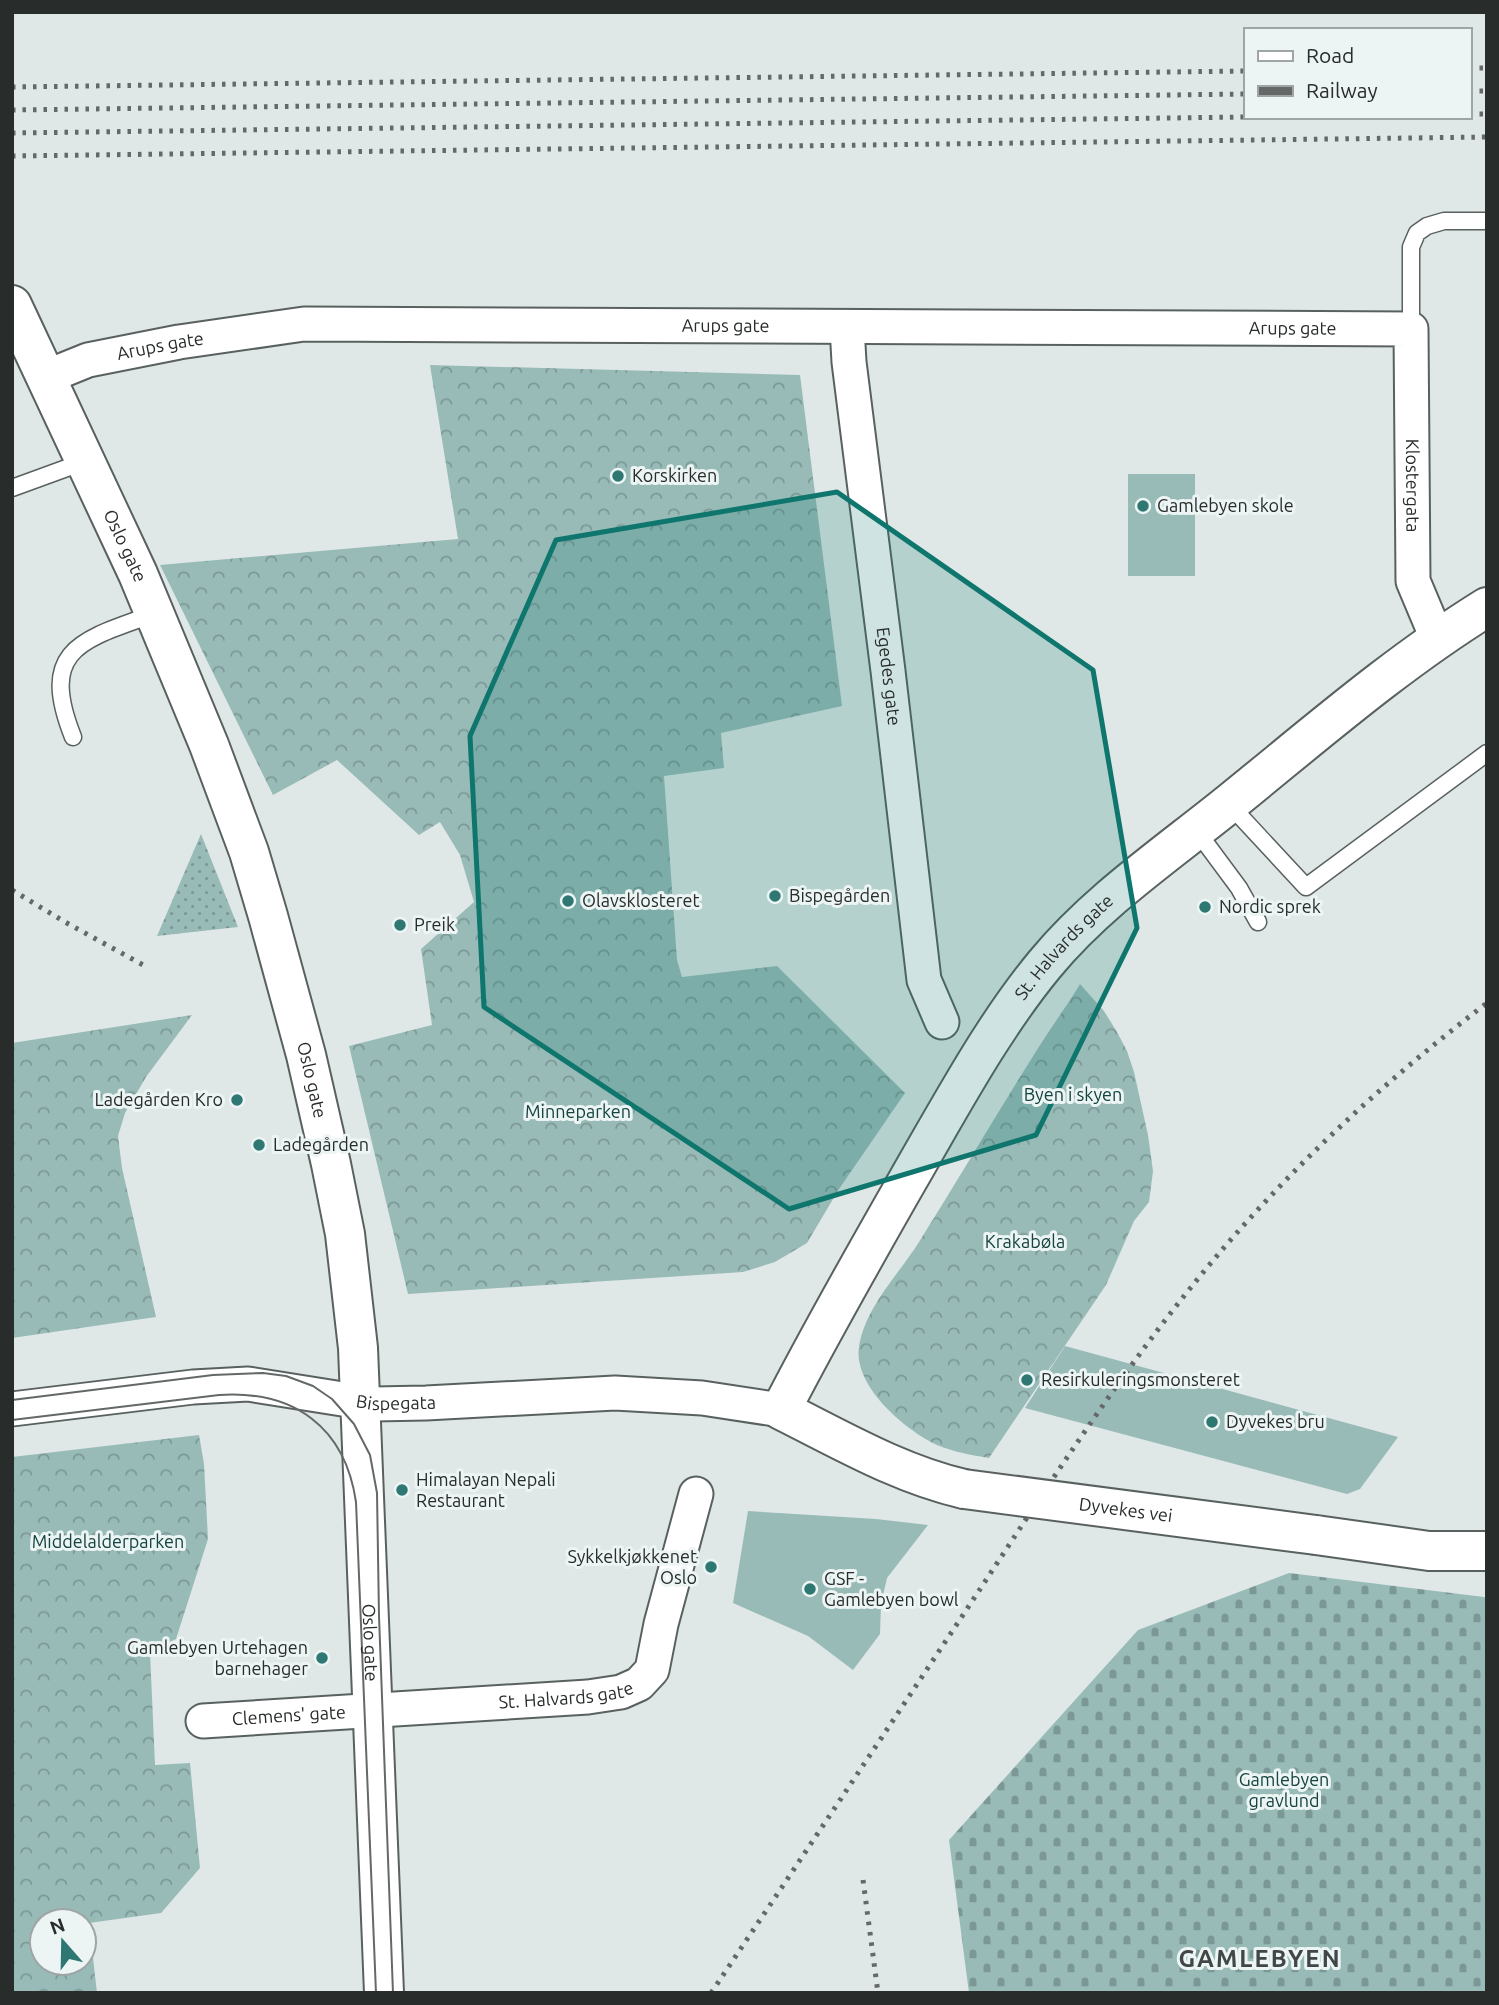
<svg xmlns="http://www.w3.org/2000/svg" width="1499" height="2005" font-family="Ubuntu,sans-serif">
  <defs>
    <pattern id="grass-dots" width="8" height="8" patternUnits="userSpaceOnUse" patternTransform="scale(1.75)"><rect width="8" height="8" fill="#98bbb8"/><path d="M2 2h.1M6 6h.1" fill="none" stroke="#7c9896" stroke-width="1.8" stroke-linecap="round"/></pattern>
    <pattern id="forest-crowns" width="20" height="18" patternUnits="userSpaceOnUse" patternTransform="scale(1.75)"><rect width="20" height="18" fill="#98bbb8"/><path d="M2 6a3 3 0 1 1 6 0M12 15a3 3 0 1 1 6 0" fill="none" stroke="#7c9896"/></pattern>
    <pattern id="cemetery-stones" width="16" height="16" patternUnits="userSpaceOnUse" patternTransform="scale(1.75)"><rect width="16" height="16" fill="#98bbb8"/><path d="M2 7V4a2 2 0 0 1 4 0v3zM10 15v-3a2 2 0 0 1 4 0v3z" fill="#7c9896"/></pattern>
  </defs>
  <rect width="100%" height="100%" fill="#dfe8e7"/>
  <path fill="url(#grass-dots)" d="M201,834L238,927L157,936Z"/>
  <path fill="url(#forest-crowns)" fill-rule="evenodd" d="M430,365L800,375L842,706L721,733L724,768L664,776L677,960L682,977L777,966L905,1093L839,1189L807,1243L775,1262L743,1272L408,1294L349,1046L432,1025L421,949L474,902L460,855L440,822L419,835L337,760L273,795L160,565L458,539Z
    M1080,984L1104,1011L1117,1032L1127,1051L1134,1072L1148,1135L1153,1171L1149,1202L1134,1221L1106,1285L989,1458C971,1455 954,1452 937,1445C905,1430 853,1386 859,1347C865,1307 899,1274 919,1242C961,1175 1000,1108 1042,1042C1055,1022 1068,1004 1080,984Z
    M192,1015L146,1077L125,1113L118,1136L122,1168L156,1317L12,1338V1043Z
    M199,1435L204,1464L208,1539L176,1639L150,1652L155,1765L190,1763L200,1868L161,1913L89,1923L97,1993H12V1457ZM84,1921V1963H42V1921Z"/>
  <path fill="url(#cemetery-stones)" d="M1289,1573L1484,1597L1487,1599V1993H969L949,1840L1138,1630Z"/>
  <path fill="#98bbb8" d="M1128,474H1195V576H1128Z
    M1065,1346L1398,1437L1360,1489L1347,1494L1025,1408Z
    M748,1511L876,1519L928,1525L887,1578L881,1604L880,1634L853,1670L808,1636L733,1603Z"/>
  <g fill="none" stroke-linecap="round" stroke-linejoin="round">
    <g stroke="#596160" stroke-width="19">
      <path id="lane" d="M1411,329V247L1417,233L1427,226L1444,221H1487
        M12,488L86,461
        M73,737C38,649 81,640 154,614
        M1229,804L1306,887L1487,753
        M1196,830L1239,888L1258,922"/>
    </g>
    <g stroke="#596160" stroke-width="37">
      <g id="street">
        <path id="s1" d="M847,327L849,362L888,671L924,980L942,1022"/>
        <path id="s2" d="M46,377L88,360L179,342L304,324L1411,329L1413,581L1437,638"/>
        <path id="s3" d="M12,1409L193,1387L248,1384L374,1404L426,1403L615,1393L702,1398L781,1410"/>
        <path id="s4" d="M203,1721L588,1697L621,1692L639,1684L652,1670L661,1624L696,1494"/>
      </g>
    </g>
    <g stroke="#596160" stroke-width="42">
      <g id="secondary">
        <path id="s5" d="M12,305L138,574L209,745L249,852L268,916L306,1055L331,1164L345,1234L358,1348L384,1993"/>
        <path id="s6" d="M964,1489C899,1474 841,1440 781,1410C825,1324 873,1241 921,1157C959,1091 997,1022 1045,964C1097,901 1168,853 1231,802C1314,735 1395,664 1487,607"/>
        <path d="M1316,1535L1429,1551H1487"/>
      </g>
    </g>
    <use href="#lane" stroke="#fff" stroke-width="16"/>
    <use href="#street" stroke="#fff" stroke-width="33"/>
    <use href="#secondary" stroke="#fff" stroke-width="38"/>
    <path stroke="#646968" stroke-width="2" d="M12,1400L213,1375L263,1373L286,1376L313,1386L332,1399L354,1424L370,1455L377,1493L379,1616L393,1993
      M12,1420L219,1395C294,1390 345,1427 356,1502L376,1993"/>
    <path stroke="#646968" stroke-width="5" stroke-dasharray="3.5 7" stroke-linecap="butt" d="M1469,68H1487
      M12,87L1245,71
      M1469,91H1487
      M12,110L1245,94
      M1469,114H1487
      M12,133L1245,117
      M12,156L1487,137
      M12,890L65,922L145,966
      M863,1880L878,1993
      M711,1993C795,1868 878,1743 961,1618C1055,1476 1148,1326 1265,1202C1333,1129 1407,1064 1487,1003"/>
    <g stroke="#596160" stroke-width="42" stroke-linecap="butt">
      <g id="secondary-bridge">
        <path id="s7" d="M964,1489L1316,1535"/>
      </g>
    </g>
    <use href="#secondary-bridge" stroke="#fff" stroke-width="38"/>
  </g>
  <path fill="#0f766e" fill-opacity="0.2" stroke="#0f766e" stroke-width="5" stroke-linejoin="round" d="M837,492L1093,670L1137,928L1036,1135L789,1209L484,1007L470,736L556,540Z"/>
  <g fill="#2e7772" stroke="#ecf5f4" stroke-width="2.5">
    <circle cx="618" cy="476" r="7"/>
    <circle cx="1143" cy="506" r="7"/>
    <circle cx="775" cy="896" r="7"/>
    <circle cx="568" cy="901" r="7"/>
    <circle cx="1205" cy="907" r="7"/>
    <circle cx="400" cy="925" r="7"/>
    <circle cx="237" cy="1100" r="7"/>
    <circle cx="259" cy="1145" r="7"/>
    <circle cx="1027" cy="1380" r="7"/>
    <circle cx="1212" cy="1422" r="7"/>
    <circle cx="402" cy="1490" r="7"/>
    <circle cx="711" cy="1567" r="7"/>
    <circle cx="810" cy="1589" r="7"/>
    <circle cx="322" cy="1658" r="7"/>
  </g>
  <g text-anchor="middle" stroke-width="6" stroke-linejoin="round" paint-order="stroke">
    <g font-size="18" fill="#282c2b" stroke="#ecf5f4">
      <text dy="6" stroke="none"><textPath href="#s2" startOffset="686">Arups gate</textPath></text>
      <text dy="6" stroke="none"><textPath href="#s2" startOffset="1253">Arups gate</textPath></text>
      <text dy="6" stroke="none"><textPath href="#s2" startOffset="119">Arups gate</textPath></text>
      <text dy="6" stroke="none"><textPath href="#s2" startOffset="1528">Klostergata</textPath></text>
      <text dy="6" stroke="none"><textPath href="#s5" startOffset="266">Oslo gate</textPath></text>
      <text dy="6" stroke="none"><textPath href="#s1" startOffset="352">Egedes gate</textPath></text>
      <text dy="6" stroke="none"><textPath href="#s6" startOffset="744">St. Halvards gate</textPath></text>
      <text dy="6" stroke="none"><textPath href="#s5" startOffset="833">Oslo gate</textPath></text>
      <text dy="6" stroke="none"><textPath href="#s3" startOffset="387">Bispegata</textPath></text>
      <text dy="6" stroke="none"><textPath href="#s7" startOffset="163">Dyvekes vei</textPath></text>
      <text dy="6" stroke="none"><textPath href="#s5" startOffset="1400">Oslo gate</textPath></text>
      <text dy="6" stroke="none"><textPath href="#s4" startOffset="364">St. Halvards gate</textPath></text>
      <text dy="6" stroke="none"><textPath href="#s4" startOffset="86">Clemens' gate</textPath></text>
    </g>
    <g font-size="18" fill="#282c2b" stroke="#ecf5f4" text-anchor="start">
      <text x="632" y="482">Korskirken</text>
      <text x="1157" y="512">Gamlebyen skole</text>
      <text x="789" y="902">Bispegården</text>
      <text x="582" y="907">Olavsklosteret</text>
      <text x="1219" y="913">Nordic sprek</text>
      <text x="414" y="931">Preik</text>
      <text x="223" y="1106" text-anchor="end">Ladegården Kro</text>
      <text x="273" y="1151">Ladegården</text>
      <text x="1041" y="1386">Resirkuleringsmonsteret</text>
      <text x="1226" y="1428">Dyvekes bru</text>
      <text x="416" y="1486">Himalayan Nepali<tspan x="416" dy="21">Restaurant</tspan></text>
      <text x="697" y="1563" text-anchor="end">Sykkelkjøkkenet<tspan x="697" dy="21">Oslo</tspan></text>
      <text x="824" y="1585">GSF -<tspan x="824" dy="21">Gamlebyen bowl</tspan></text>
      <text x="308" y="1654" text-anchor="end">Gamlebyen Urtehagen<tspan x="308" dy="21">barnehager</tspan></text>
    </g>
    <g font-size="18" fill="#144340" stroke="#ecf5f4">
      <text x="1073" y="1101">Byen i skyen</text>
      <text x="578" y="1118">Minneparken</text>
      <text x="1025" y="1248">Krakabøla</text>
      <text x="108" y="1548">Middelalderparken</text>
      <text x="1284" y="1786">Gamlebyen<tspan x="1284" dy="21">gravlund</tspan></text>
    </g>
    <g font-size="24" font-weight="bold" letter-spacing="2" fill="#404746" stroke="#ecf5f4">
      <text x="1260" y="1967">GAMLEBYEN</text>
    </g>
  </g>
  <rect width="1499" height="2005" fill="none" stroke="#282c2b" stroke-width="28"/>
  <rect x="1244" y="28" width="228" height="91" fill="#ecf5f4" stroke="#9ea5a4" stroke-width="2"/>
  <rect x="1258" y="51" width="35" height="10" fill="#ffffff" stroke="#9ea5a4" stroke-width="2"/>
  <text x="1306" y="63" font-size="21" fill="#282c2b">Road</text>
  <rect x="1258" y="86" width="35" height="10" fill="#646968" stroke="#9ea5a4" stroke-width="2"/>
  <text x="1306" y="98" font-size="21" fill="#282c2b">Railway</text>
  <g transform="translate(63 1942) rotate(340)"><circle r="33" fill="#ecf5f4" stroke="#9ea5a4" stroke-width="2"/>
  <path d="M0-5L12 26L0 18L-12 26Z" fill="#2e7772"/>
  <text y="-10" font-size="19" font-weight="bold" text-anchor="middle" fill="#282c2b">N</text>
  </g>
</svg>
